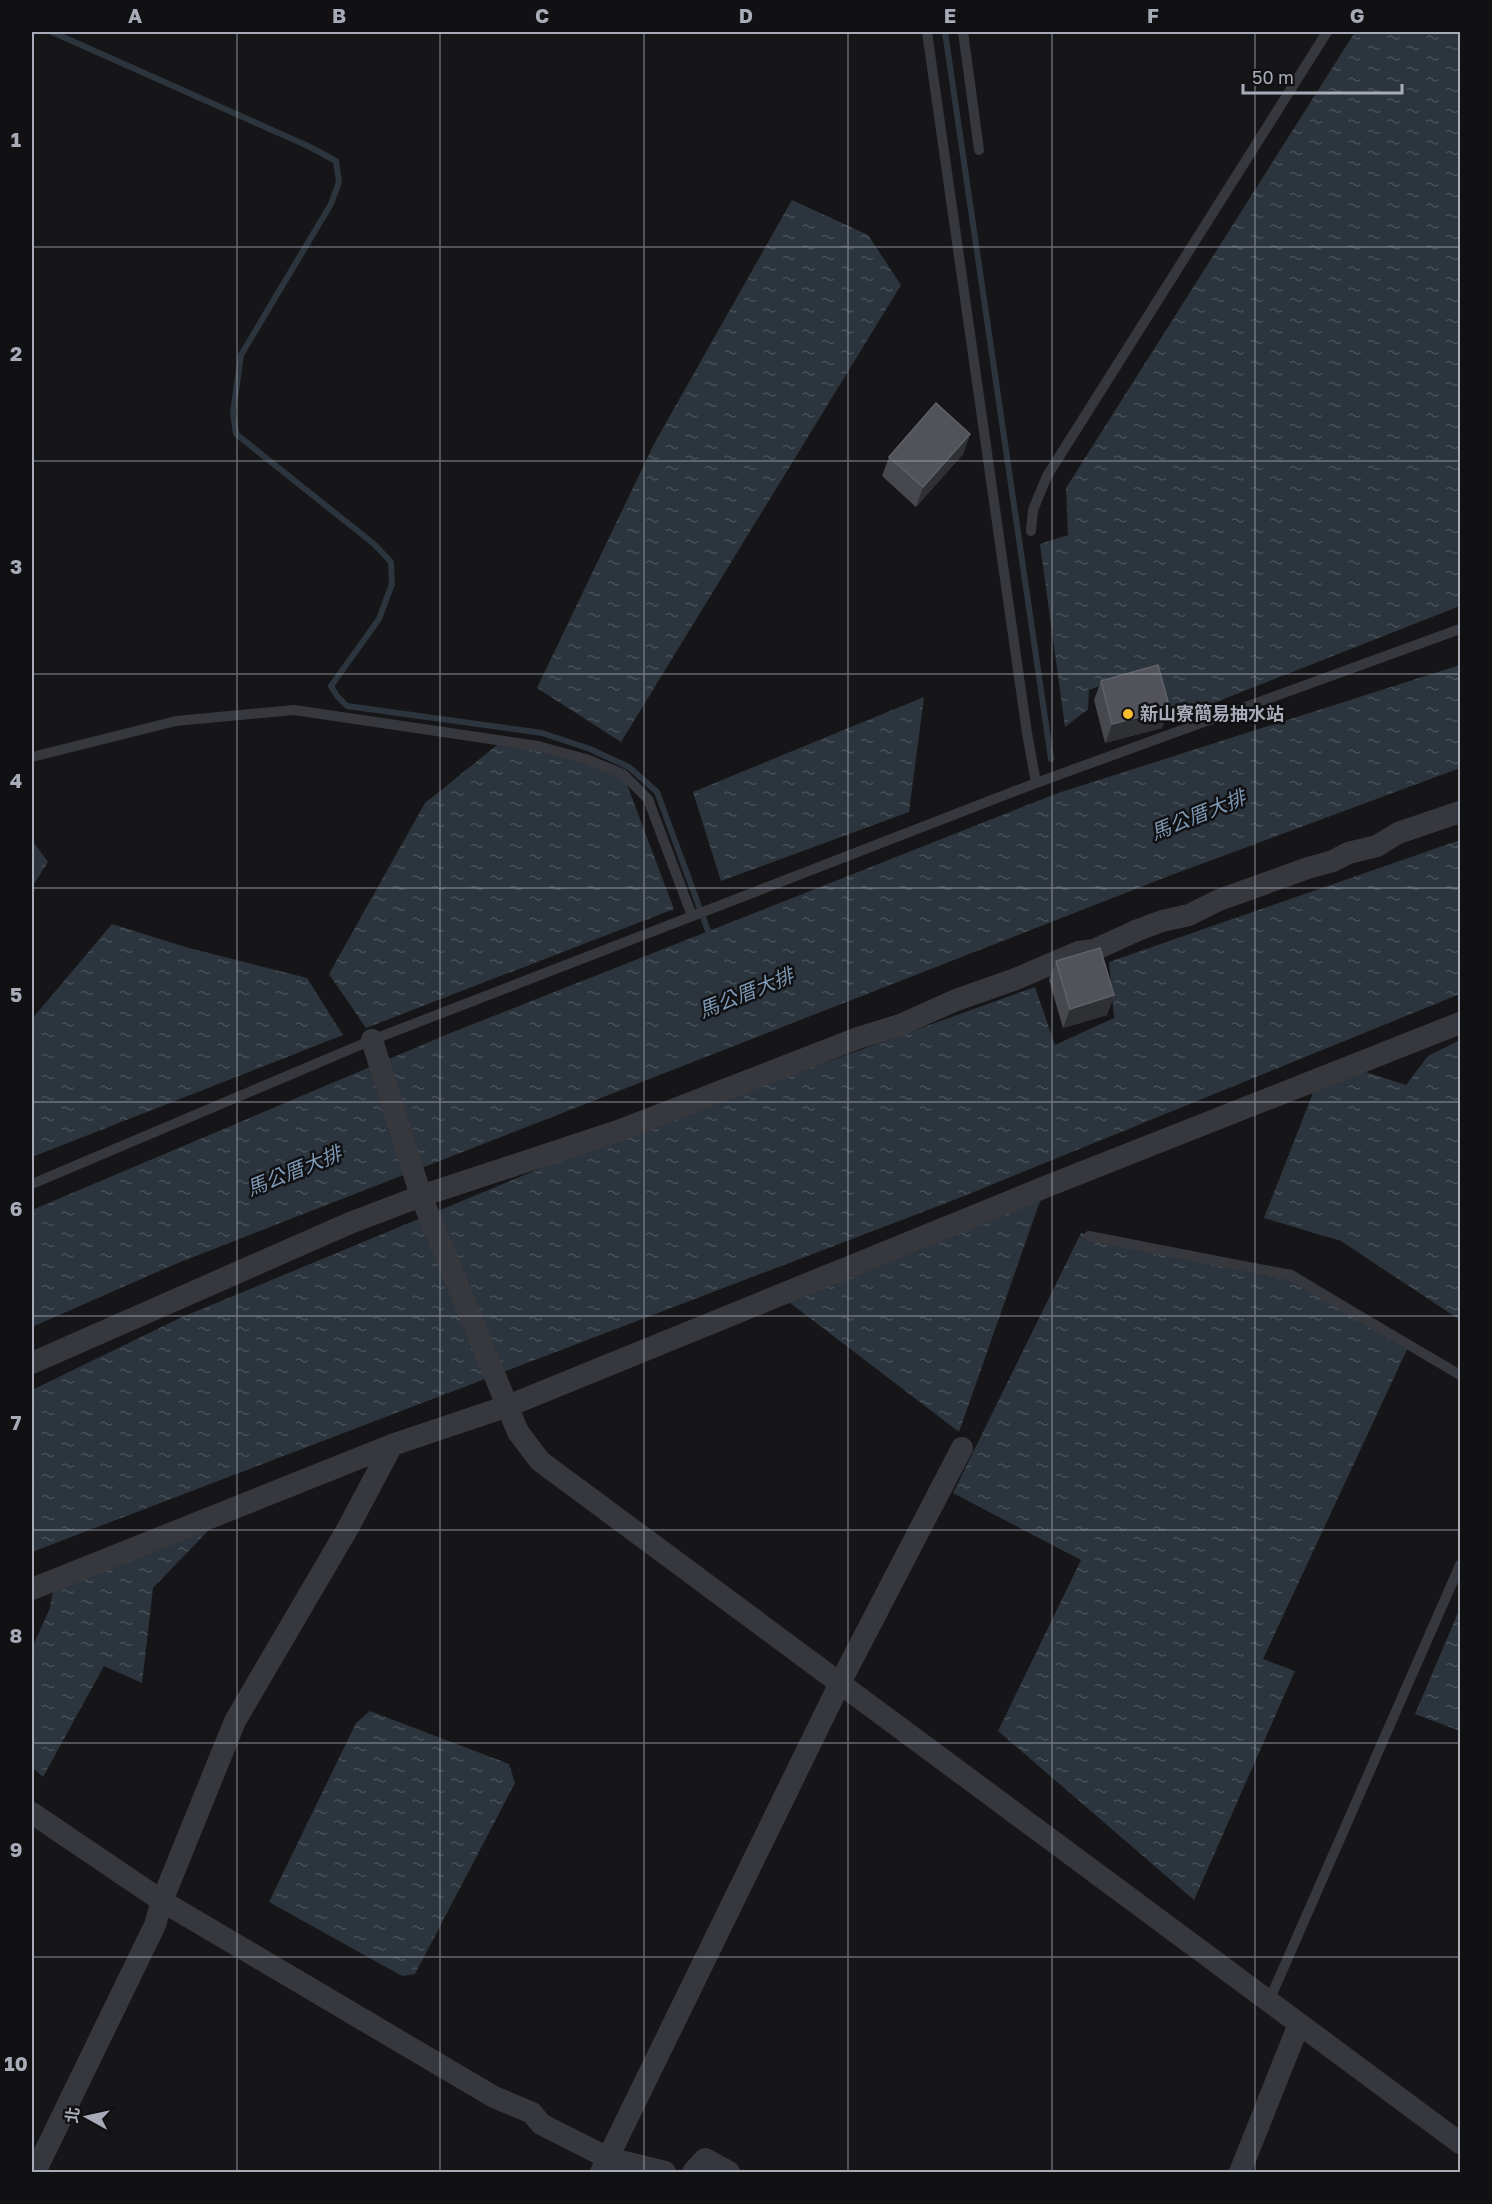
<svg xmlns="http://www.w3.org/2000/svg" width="1492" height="2204" font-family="'Golos Text','Noto Sans TC',sans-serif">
  <defs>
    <pattern id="water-ripples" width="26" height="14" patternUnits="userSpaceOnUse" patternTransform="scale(1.5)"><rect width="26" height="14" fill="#2c353d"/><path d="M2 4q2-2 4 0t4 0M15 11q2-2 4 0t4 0" fill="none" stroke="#485057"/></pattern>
  </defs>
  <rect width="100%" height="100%" fill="#161618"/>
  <path fill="url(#water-ripples)" d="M1355,32H1460V606L1168,721L1151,666L1089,690L1088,709L1065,727L1040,544L1068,535L1066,488Z
    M792,200L868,235L901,285L621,742L537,688L654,444Z
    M1460,665V768L1169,876L173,1265L32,1327V1210L448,1034L1058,793Z
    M924,697L909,812L721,881L693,792Z
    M502,741L623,774L674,909L366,1028L329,974L425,803Z
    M32,840L48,862L32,887Z
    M1460,840V994L949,1202L32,1552V1390L180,1318L599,1144L1035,987L1055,1045L1114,1018L1109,962Z
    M112,924L189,948L307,978L343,1035L32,1157V1019Z
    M1460,1040V1320L1341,1241L1264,1218L1318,1080L1350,1067L1406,1085L1428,1056Z
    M1045,1187L959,1432L781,1296Z
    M1081,1233L1293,1270L1411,1341L1263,1659L1295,1671L1194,1900L998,1731L1081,1560L953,1493Z
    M229,1509L153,1588L142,1683L104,1666L43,1777L32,1767V1648L50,1608L55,1579Z
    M1460,1608V1731L1415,1714Z
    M370,1711L509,1764L515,1783L415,1974L402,1976L269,1902L356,1723Z"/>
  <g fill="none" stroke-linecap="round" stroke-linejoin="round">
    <path stroke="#2c353d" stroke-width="6" d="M52,32L308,146L336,161L339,182L331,204L241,355L233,413L236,434L374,544L391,562L392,584L379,619L331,686L337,696L347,706L542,733L590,749L629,767L657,792L711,939
      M945,32L1051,759"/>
    <path stroke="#37383e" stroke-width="10" d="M927,32L1027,733L1036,783
      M963,32L979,150
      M1031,531L1033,510L1047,476L1327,32
      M32,757L176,721L294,710L538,746L586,759L623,774L648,799L692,916
      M32,1184L372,1040L1036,783L1460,629
      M1089,1236L1290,1275L1460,1375
      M1269,2001L1460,1565"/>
    <path stroke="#37383e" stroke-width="22" d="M372,1040L421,1196L518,1432L540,1461L1460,2143
      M32,1363L350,1223L421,1196L618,1131L858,1038L900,1025L956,1000L1013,980L1079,952L1094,950L1138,930L1162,921L1189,915L1219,900L1308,868L1333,861L1348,853L1377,846L1398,833L1460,812
      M32,1589L392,1445L508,1406L1045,1187L1460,1023
      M32,1813L162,1901L494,2097L532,2113L541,2124L608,2158L665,2172
      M35,2172L155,1925L162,1901L235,1721L348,1528L392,1445
      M601,2172L840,1683L962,1448
      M693,2172L705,2159L729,2172
      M1240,2172L1299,2024"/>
  </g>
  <path fill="#47484e" d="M970,434L963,454L916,507L882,476L889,457Z
    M1101,681L1162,728L1105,743L1094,700Z
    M1056,961L1114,995L1107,1015L1063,1028L1049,980Z"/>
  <path fill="#2f3034" d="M970,434L963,454L916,507L923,487Z
    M1170,709L1162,728L1105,743L1112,724Z
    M1114,995L1107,1015L1063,1028L1070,1009Z"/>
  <path fill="#52535a" stroke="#5f6168" stroke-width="1.5" d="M936,403L970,434L923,487L889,457Z
    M1158,665L1170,709L1112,724L1101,681Z
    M1100,948L1114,995L1070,1009L1056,961Z"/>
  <path fill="none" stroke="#a8acb9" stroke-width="1.5" stroke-opacity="0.55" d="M237,32V2172M440,32V2172M644,32V2172M848,32V2172M1052,32V2172M1255,32V2172M32,247H1460M32,461H1460M32,674H1460M32,888H1460M32,1102H1460M32,1316H1460M32,1530H1460M32,1743H1460M32,1957H1460"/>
  <circle fill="#f8bc2f" stroke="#111113" stroke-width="2" cx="1128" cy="714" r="6"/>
  <g text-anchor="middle" stroke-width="5" stroke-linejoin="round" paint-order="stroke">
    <g font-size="18" font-weight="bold" fill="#a8acb9" stroke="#111113" text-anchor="start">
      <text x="1140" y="720">新山寮簡易抽水站</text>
    </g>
    <g font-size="20" font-style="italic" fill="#7e99b5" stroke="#111113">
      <text transform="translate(1198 815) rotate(-22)" y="7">馬公厝大排</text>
      <text transform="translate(746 993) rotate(-22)" y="7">馬公厝大排</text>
      <text transform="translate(294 1171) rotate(-22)" y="7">馬公厝大排</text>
    </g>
  </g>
  <rect width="1492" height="2204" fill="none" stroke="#111113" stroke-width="66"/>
  <g transform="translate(87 2117) rotate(278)" stroke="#111113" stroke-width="4.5" paint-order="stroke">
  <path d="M0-4.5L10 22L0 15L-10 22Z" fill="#a8acb9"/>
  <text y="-9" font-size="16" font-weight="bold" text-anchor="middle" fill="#a8acb9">北</text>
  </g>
  <path d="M1243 84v9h159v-9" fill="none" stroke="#a8acb9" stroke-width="3"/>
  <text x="1252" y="84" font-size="18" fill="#a8acb9" stroke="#111113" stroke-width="4.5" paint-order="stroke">50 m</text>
  <rect x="33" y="33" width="1426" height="2138" fill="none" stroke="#a8acb9" stroke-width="2"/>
  <g font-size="20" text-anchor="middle" font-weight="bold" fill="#a8acb9">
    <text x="135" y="23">A</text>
    <text x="339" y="23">B</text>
    <text x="542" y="23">C</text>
    <text x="746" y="23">D</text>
    <text x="950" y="23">E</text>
    <text x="1153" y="23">F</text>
    <text x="1357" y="23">G</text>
    <text x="16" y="147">1</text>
    <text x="16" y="361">2</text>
    <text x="16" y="574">3</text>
    <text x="16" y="788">4</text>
    <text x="16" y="1002">5</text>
    <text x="16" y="1216">6</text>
    <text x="16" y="1430">7</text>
    <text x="16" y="1643">8</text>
    <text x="16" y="1857">9</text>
    <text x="16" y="2071">10</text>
  </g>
</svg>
